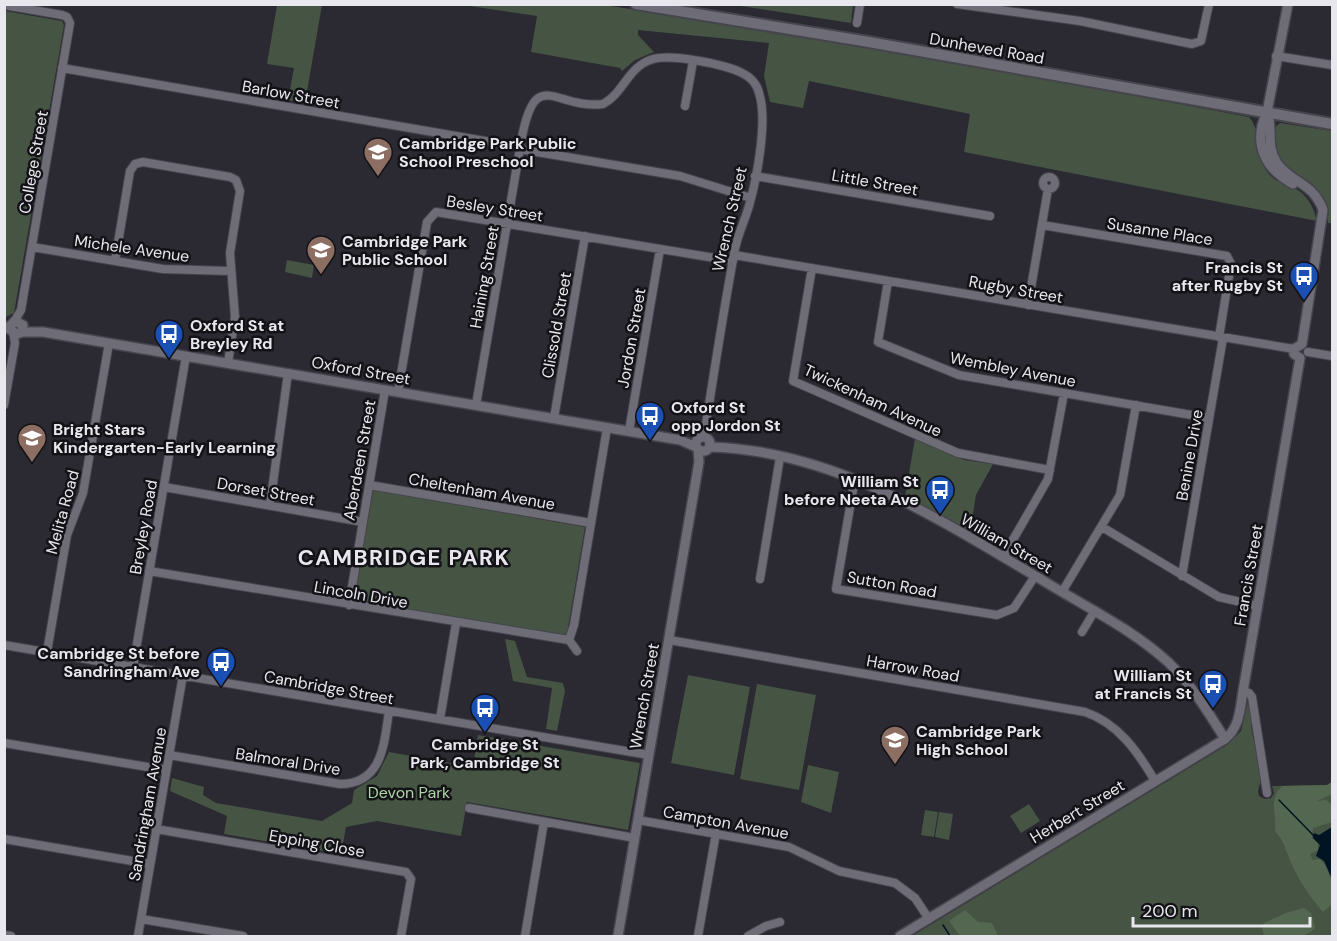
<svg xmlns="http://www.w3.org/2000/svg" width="1337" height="941" font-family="'DM Sans',sans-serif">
  <rect width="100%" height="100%" fill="#2b2932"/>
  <path fill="#465443" d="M277,5H322L305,103L288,100L294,68L267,64Z
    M463,5H604L841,41L1249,117C1264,134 1254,161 1272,177C1276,181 1284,183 1289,185C1306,193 1313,204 1317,221L964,152L970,114L809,81L803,108L770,102L764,76L769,43L638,30V35L654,52L635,60L622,71L620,68L531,52L537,16Z
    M734,5H853L851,23Z
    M5,11L62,21L64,25L14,313L6,317Z
    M1280,123L1332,131V223H1328L1325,205L1282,165L1273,150L1272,130Z
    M287,260L314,265L312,278L285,272Z
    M915,438L964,460L993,464L976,495L970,532L905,497Z
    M374,490L585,527L567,634L565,636L354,601L371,495Z
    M505,639L515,641L527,677L563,683L565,691L557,731L546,729L552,688L513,681Z
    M688,675L750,687L734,775L671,763Z
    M757,684L816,695L799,790L740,779Z
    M1249,697L1252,732L1262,776L1258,791L1259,796L1265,799L1271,798L1274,793L1272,786L1327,785L1332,782V936H912L1227,745L1241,731Z
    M478,735L640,763L628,830L467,802L461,836L377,821L346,827L341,854L224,834L227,816L170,791L172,778L204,787L203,795L216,803L322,821L352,803L354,790L377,776L389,752L473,767Z
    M808,765L839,772L831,813L801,802Z
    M1029,804L1040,821L1021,833L1010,816Z
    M925,810L938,812L934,837L921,835Z
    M939,812L953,814L949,840L935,837Z"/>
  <path fill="#546851" d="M1332,782V794L1317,801L1326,800L1332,805V822L1313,828L1312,838L1318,843V850L1310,854L1313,860L1320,859C1332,872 1333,887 1332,904L1323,912C1309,896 1295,875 1288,855C1283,843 1284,842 1275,831C1277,813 1268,800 1282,786L1327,785Z
    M1304,908L1311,913L1315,928C1304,941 1281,937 1264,936L1262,926L1264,923L1286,913Z
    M965,910L978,922L992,923L998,936H960L949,921Z"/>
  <path fill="#001423" d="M1332,827V879L1324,861L1316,856L1320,845L1313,838L1314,833L1319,835Z"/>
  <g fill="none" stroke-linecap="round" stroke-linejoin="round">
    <path stroke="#001423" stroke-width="1.5" d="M1279,800L1314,836
      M943,925L950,936"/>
    <g stroke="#46444d" stroke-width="10">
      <path id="minor" d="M957,4L1080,21L1192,44L1201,41L1209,4
        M4,5L62,15L67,17L70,23L21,310L14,322
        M857,23L860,4
        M1276,56L1332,65
        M62,68L514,146
        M685,106L693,61
        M521,142C535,63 555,110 603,104C624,93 628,66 653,59C672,54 724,64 742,73C750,77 757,84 759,93C768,120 757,178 749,206C745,220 738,234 735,249C724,307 715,366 706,424L699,438
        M525,150L680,176L751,198
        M755,176L990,216
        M1043 183a6 6 0 1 1 12 0a6 6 0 1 1-12 0Z
        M1042,225L1227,256L1231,264L1219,337
        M32,247L163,269L229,271
        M734,255L1294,349
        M115,261L130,171L135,164L143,162L230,177L236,180L240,191L230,253L235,317L228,363
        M812,268L793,381L958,453L1050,470
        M888,281L878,342L959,375L1209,418
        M1028,305L1048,189
        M1308,352L1332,356
        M398,392L427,222L436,212L733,261
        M4,405L15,343L13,332
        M476,405L519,154
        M554,418L585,236
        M629,431L660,249
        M855,478L836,589L997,615L1014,608L1035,576
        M369,485L591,523
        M164,487L363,522
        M270,505L288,373
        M1102,527L1219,597L1258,606
        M1003,557L1048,479L1064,393
        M149,571L569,640
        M1182,576L1223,338
        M760,579L780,457
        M1062,592L1120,495L1136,405
        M349,605L385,390
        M1082,632L1094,612
        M569,640L574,625L607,428
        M569,640L577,651
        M669,640L1085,712C1118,723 1138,752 1155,781
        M4,645L649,755
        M47,652L67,535L83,493L109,343
        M133,667L186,356
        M1243,691L1249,693L1252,697L1267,793
        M440,719L456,623
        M4,743L166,770
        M169,755L340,784C383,784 384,743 389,711
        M469,808L635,838
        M638,820L789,847L839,871L895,883L915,898L929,919
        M156,829L406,872L411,879L401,936
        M4,839L150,864
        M141,919L243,936
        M4,935L11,936
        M138,936L183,675
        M525,936L544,822
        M698,936L716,833
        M748,936L766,926L780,922"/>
    </g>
    <g stroke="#46444d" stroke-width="12">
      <path id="tertiary" d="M1288,4L1267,112C1252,143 1265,169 1293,184
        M1267,112C1274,129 1265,145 1277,163C1291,183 1313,182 1323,210L1302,344
        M4,326L17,334L22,332L23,325L15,321L11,325V330
        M22,332H43L680,440L696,447
        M1300,358L1294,354V349L1302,344
        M696 444a7 7 0 1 1 14 0a7 7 0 1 1-14 0Z
        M709,447C835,450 942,521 1047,583C1088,608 1133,630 1168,662C1192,685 1208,712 1225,739
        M618,936L699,462L698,449
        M900,936L1225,739C1240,727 1240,709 1243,691L1300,358"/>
    </g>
    <g stroke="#46444d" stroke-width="14">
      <path id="secondary" d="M636,4L863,41L1332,124"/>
    </g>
    <use href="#minor" stroke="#6e6c77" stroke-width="8"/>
    <use href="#tertiary" stroke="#6e6c77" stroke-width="9"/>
    <use href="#secondary" stroke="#6e6c77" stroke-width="10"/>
  </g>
  <defs>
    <g id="school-pin" transform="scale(1.5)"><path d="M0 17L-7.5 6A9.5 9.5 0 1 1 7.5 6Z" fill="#8d6e63" stroke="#131216"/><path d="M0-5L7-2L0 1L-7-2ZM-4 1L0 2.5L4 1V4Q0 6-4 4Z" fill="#fff"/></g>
    <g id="bus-pin" transform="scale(1.5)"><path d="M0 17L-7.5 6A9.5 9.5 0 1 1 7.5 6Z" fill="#1a4fb4" stroke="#131216"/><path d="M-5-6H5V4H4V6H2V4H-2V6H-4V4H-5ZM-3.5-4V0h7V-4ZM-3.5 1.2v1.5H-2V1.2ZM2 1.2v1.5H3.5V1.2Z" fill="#fff"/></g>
  </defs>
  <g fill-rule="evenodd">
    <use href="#school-pin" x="378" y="152"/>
    <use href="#school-pin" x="321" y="250"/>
    <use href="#bus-pin" x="1304" y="276"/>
    <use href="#bus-pin" x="169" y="334"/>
    <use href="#bus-pin" x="650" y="416"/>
    <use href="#school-pin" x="32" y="438"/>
    <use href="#bus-pin" x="940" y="490"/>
    <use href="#bus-pin" x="221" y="662"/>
    <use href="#bus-pin" x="1213" y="684"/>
    <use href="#bus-pin" x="485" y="708"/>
    <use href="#school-pin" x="895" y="740"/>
  </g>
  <g text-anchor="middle" stroke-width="5" stroke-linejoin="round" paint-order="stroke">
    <g font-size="16" fill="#e8e7ee" stroke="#131216">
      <text transform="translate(987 48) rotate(10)" y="6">Dunheved Road</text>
      <text transform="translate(291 94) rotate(10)" y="6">Barlow Street</text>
      <text transform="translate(33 162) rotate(-80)" y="6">College Street</text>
      <text transform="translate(875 182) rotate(10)" y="6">Little Street</text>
      <text transform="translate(495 208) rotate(9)" y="6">Besley Street</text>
      <text transform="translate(729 219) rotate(-77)" y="6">Wrench Street</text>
      <text transform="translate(1160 231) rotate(9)" y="6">Susanne Place</text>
      <text transform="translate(132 248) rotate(8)" y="6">Michele Avenue</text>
      <text transform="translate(484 277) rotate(-80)" y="6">Haining Street</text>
      <text transform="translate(1016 289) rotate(10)" y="6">Rugby Street</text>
      <text transform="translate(556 325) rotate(-80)" y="6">Clissold Street</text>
      <text transform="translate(631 338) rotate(-80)" y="6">Jordon Street</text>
      <text transform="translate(1013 369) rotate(11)" y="6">Wembley Avenue</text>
      <text transform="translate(361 370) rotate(10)" y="6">Oxford Street</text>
      <text transform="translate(873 400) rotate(25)" y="6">Twickenham Avenue</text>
      <text transform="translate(1189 455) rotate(-80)" y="6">Benine Drive</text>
      <text transform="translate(359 460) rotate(-80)" y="6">Aberdeen Street</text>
      <text transform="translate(266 491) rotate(10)" y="6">Dorset Street</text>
      <text transform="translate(482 491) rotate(10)" y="6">Cheltenham Avenue</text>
      <text transform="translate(62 512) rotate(-75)" y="6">Melita Road</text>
      <text transform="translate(143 527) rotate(-80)" y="6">Breyley Road</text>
      <text transform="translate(1007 543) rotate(30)" y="6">William Street</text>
      <text transform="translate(1248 575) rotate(-80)" y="6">Francis Street</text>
      <text transform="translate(892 584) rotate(10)" y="6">Sutton Road</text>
      <text transform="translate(361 594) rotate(10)" y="6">Lincoln Drive</text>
      <text transform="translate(913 668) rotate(10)" y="6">Harrow Road</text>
      <text transform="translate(329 687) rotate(10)" y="6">Cambridge Street</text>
      <text transform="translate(644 696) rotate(-80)" y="6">Wrench Street</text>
      <text transform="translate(288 761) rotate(9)" y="6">Balmoral Drive</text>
      <text transform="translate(147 804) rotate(-80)" y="6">Sandringham Avenue</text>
      <text transform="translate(1077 811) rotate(-31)" y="6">Herbert Street</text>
      <text transform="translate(726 822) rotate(10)" y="6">Campton Avenue</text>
      <text transform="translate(317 843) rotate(10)" y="6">Epping Close</text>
    </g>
    <g font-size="16" font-weight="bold" fill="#e8e7ee" stroke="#131216" text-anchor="start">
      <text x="399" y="149">Cambridge Park Public<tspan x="399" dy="18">School Preschool</tspan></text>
      <text x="342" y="247">Cambridge Park<tspan x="342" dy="18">Public School</tspan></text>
      <text x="1283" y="273" text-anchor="end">Francis St<tspan x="1283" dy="18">after Rugby St</tspan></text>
      <text x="190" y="331">Oxford St at<tspan x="190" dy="18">Breyley Rd</tspan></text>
      <text x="671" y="413">Oxford St<tspan x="671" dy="18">opp Jordon St</tspan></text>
      <text x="53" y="435">Bright Stars<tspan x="53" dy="18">Kindergarten-Early Learning</tspan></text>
      <text x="919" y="487" text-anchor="end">William St<tspan x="919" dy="18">before Neeta Ave</tspan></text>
      <text x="200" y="659" text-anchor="end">Cambridge St before<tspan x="200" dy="18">Sandringham Ave</tspan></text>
      <text x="1192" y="681" text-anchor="end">William St<tspan x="1192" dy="18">at Francis St</tspan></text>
      <text x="916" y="737">Cambridge Park<tspan x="916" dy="18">High School</tspan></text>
      <text x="485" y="750" text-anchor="middle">Cambridge St<tspan x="485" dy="18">Park, Cambridge St</tspan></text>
    </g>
    <g font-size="16" fill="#b0d5a9" stroke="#131216">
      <text x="409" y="798">Devon Park</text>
    </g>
    <g font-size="22" font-weight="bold" letter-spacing="1.5" fill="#e8e7ee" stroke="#131216">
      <text x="404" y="565">CAMBRIDGE PARK</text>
    </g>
  </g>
  <rect width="1337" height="941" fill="none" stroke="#e8e7ee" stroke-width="12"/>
  <path d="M1133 917v9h177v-9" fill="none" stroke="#e8e7ee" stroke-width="3"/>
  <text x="1142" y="917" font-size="18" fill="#e8e7ee" stroke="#131216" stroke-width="4.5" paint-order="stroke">200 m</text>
</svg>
